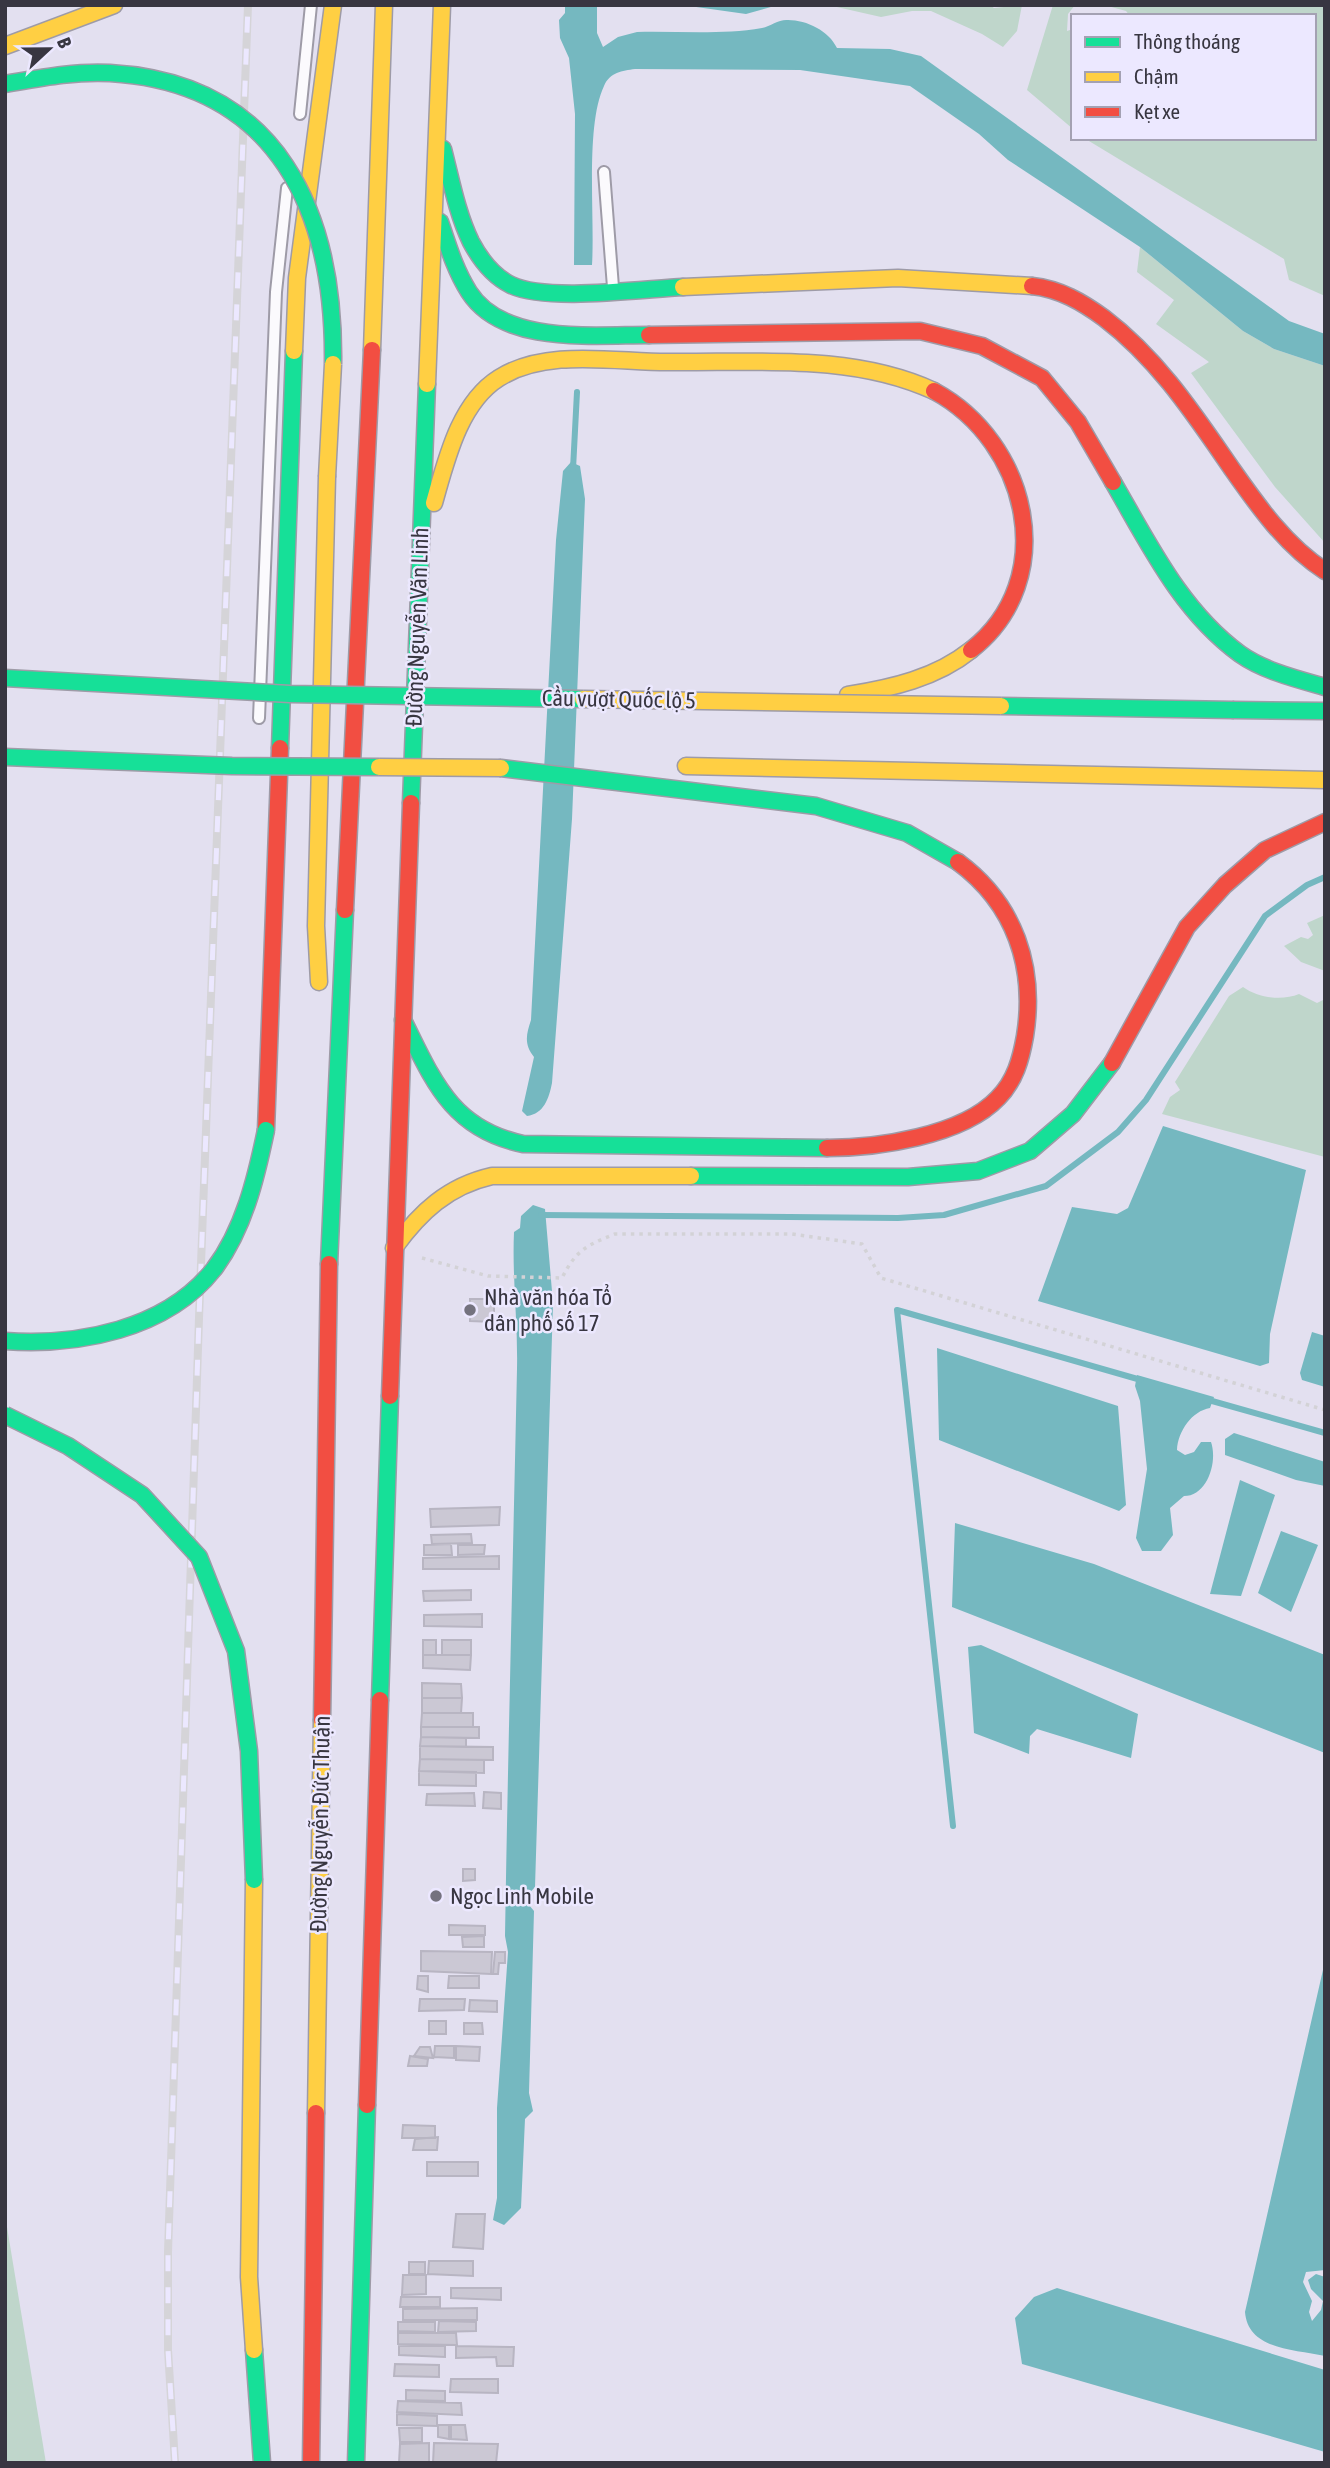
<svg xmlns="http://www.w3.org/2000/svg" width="1330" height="2468" font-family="'Asap Condensed',sans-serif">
  <rect width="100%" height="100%" fill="#e3e0f0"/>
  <path fill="#bfd6cb" d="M828,5H990L994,8L1022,5L1017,31L1003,47L982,34L931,11H912L881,17Z
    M1053,5H1075L1068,14L1067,31L1073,29V129L1027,90Z
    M1104,5H1325V296L1289,280L1284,259L1084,138H1314V16H1130L1126,11Z
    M1140,247L1243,331L1274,349L1325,366V543L1275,487L1191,373L1209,362L1156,324L1174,300L1137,272Z
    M1325,915V971L1301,962L1284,946L1301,937L1308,939L1313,935L1307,923Z
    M1243,987C1258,998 1282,1001 1299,994L1317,1003L1325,999V1157L1162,1114L1170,1097L1180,1090L1175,1082L1229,996Z
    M5,2007L7,2227L46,2463H5Z"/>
  <path fill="#75b8c0" d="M565,5H597V33L603,47L618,37L637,32C678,31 722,35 762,28C771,26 779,19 788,20C807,20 829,31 837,48L890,49L921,56L1289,321L1325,334V366L1274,349L1243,331L1140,247L1008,160L979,134L910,86L800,70L635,69C622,71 610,72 604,86C585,126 595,217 592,265H574L575,114L569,58L560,38L559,20L565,13Z
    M682,5H778L746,14Z
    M571,462L580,466L585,499L572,819L552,1083C549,1098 544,1114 527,1116L522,1111L534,1057C524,1044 526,1035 531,1020L556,540L563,471Z
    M1163,1126L1306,1170L1270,1334L1269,1363L1260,1366L1038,1301L1072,1207L1117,1214L1128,1208Z
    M533,1205L545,1209L553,1303L535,1887L524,1899L534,1911L529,2093L533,2111L525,2119L521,2208L504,2225L493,2220L497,2198V2108L508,1952L505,1936C508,1747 513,1558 517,1369C518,1323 512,1278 514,1232L520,1228L521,1216Z
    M1312,1332L1325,1336V1387L1302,1380L1300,1373Z
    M937,1348L1118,1406L1126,1505L1119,1511L939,1440Z
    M1137,1375L1214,1397L1210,1408C1192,1411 1178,1431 1177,1450L1185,1455L1194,1452L1201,1442H1211C1218,1462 1207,1496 1184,1496L1170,1508L1173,1535L1161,1551H1142L1136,1538L1147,1469L1140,1401L1135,1386Z
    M1234,1433L1325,1462V1486L1296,1480L1225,1455V1439Z
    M1240,1480L1275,1495L1241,1596L1210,1594Z
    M955,1523L1094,1564L1325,1655V1753L952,1607Z
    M1281,1531L1318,1545L1291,1612L1258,1593Z
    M981,1645L1138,1714L1131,1758L1037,1729L1030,1736L1029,1754L974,1733L968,1647Z
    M1325,1961V2270L1306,2272L1303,2282L1312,2301L1309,2312L1312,2321L1321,2310L1323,2301L1311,2289L1308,2280L1316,2274L1325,2277V2356C1294,2349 1248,2350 1245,2312Z
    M1057,2288L1325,2370V2452L1022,2364L1015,2318L1034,2297Z"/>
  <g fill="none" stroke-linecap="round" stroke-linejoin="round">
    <path stroke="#75b8c0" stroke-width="6" d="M573,469L577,392
      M541,1215L898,1218L944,1215L1046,1186L1118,1132L1146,1100L1265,916L1307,885L1325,877
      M1205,1399L1325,1433
      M953,1826L897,1310L1141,1380"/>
  </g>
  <path fill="#cbc8d4" stroke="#b8b5c2" stroke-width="2" d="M470,1299H494V1322L470,1321Z
    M500,1507L499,1525L431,1527L430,1509Z
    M471,1534L472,1543L432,1544L431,1535Z
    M451,1544L452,1555H424V1545Z
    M458,1545H485L484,1554L458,1555Z
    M499,1556V1569H423V1558Z
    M471,1590V1600L424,1601L423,1591Z
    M482,1614V1627L424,1626V1615Z
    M423,1640H436V1655H423Z
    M442,1640H471V1655H442Z
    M423,1655H471L470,1670L423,1668Z
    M422,1683L461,1684L462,1698H422Z
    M422,1698H462L461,1713H422Z
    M422,1713H473V1727H421Z
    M421,1727H479V1738L421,1737Z
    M421,1737L466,1738V1747L420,1746Z
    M420,1746L493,1747V1760L420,1759Z
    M420,1759L484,1760V1773L419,1771Z
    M419,1771L476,1772V1786L419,1785Z
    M484,1792L501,1793V1809L483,1808Z
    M474,1793L475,1806L426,1805L427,1794Z
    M463,1869H475V1880L463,1881Z
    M449,1925L485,1926V1935H449Z
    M484,1936V1947H463L462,1937Z
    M421,1951L492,1952L491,1974L421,1971Z
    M495,1952H505V1963H499L498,1974H493Z
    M418,1976H428V1992L417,1989Z
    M449,1976H479V1988H448Z
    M420,1999H465L464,2010L419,2011Z
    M470,2000L497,2001V2012L469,2011Z
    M429,2021H446V2034H429Z
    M464,2023H482L483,2034H464Z
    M435,2046H454V2058L434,2057Z
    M456,2046L480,2047L479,2061L456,2060Z
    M420,2047H430L433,2058L414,2056Z
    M410,2056L428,2059L427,2066H408Z
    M403,2125L435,2126V2138H402Z
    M438,2137L437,2150H413L415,2139Z
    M427,2162H478V2176H427Z
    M456,2214H485L483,2249L453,2247Z
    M429,2261H473V2276L428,2274Z
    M409,2262H425V2274H409Z
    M403,2275H426V2294L402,2295Z
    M451,2288H501V2300L451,2298Z
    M401,2297H440V2307H400Z
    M477,2308V2320H403V2309Z
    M439,2321L476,2322V2331L438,2332Z
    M398,2322H435V2332L398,2331Z
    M398,2333H456L457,2345L398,2344Z
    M399,2346H445V2357L399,2355Z
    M456,2346L514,2347L513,2366H497L496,2357L456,2358Z
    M395,2364L439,2365V2377L394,2376Z
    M451,2379H498V2393L450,2392Z
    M406,2390L445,2391V2401L406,2400Z
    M398,2401L461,2403L462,2415L397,2412Z
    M397,2414L437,2416V2426L397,2425Z
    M438,2425H449V2439L438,2437Z
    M451,2425H465L467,2440L451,2439Z
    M399,2428H422V2442H400Z
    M429,2443V2463H399L400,2444Z
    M434,2443L498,2444L496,2463H433Z"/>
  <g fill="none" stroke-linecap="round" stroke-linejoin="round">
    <g stroke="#9e9ba7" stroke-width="14">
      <path id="lane" d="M300,114L311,5
        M604,172L613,287
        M259,718L276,292L287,188"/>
    </g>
    <g stroke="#9e9ba7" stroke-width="19">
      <path id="fast" d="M443,149C451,180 457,213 471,242C480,259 493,276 511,285C546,302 642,289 683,287
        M440,222C448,246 455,270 469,292C503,345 593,335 649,335
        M1113,482C1149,544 1181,611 1240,654C1264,671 1297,679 1325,687
        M1234,710L1325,711
        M280,748L294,351
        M501,768L816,806L907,833L958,862
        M411,803L427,384
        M403,1020C433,1080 451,1129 523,1144L827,1148
        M691,1176L908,1177L978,1171L1030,1151L1073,1114L1112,1063
        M329,1264L345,910
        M380,1700L390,1396
        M254,2350L262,2463
        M356,2463L367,2105"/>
    </g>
    <g stroke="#9e9ba7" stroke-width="19">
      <path id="slow" d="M5,46L114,5
        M683,287L898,278L1032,286
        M372,350L384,5
        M294,351L297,278L333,5
        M427,384L442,5
        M434,503C446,461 459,403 499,378C546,348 615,362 667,362C755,363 852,353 934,391
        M848,695C892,688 936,678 971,650
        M686,766L1325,780
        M319,982L316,926L327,477
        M394,1248C420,1212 448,1186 492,1176H691
        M254,1880L249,2277L254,2350
        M316,2113L322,1720"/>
    </g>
    <g stroke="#9e9ba7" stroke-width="19">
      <path id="jam" d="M1032,286C1060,289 1082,302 1104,318C1158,359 1194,414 1232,469C1258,506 1286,546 1325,571
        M649,335L920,331L982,346L1042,378L1078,422L1113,482
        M934,391C1029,442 1061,580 971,650
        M345,910L372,350
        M1112,1063L1187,927L1225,885L1265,850L1325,822
        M266,1130L280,748
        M827,1148C877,1148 962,1136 998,1098C1015,1081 1021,1059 1025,1036C1036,967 1015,904 958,862
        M390,1396L411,803
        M322,1720L329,1264
        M367,2105L380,1700
        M311,2463L316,2113"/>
    </g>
    <path stroke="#d3d2d6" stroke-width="3.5" stroke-dasharray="3.5 5" stroke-linecap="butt" d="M422,1258L488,1276L562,1278C576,1250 587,1245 615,1234H792L862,1244L881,1278L1325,1410"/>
    <use href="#lane" stroke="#fbfafd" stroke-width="10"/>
    <use href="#fast" stroke="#16e098" stroke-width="16"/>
    <use href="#slow" stroke="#ffcf43" stroke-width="16"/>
    <use href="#jam" stroke="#f24e42" stroke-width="16"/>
    <g stroke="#d5d4d8" stroke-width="8">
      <path id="rail" d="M175,2463L168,2350V2252L199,1318L248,5"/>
    </g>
    <use href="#rail" stroke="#ece8ff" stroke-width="5" stroke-dasharray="16" stroke-linecap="butt"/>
    <g stroke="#9e9ba7" stroke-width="19" stroke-linecap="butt">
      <path id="fast-bridge" d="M5,84C40,78 75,71 110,73C279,83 335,213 333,364
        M5,678L290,694L583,699
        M1001,706L1234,710
        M5,757L232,766L379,767
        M5,1341C78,1346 166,1330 214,1269C244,1229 256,1178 266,1130
        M5,1415L68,1446L142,1495L199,1557L236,1651L249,1751L254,1880"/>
    </g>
    <g stroke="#9e9ba7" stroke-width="19" stroke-linecap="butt">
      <path id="slow-bridge" d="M327,477L333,364
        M583,699L1001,706
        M379,767L501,768"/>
    </g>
    <use href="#fast-bridge" stroke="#16e098" stroke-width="16"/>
    <use href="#slow-bridge" stroke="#ffcf43" stroke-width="16"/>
  </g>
  <g fill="#74727e" stroke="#ece8ff" stroke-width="2.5">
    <circle cx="470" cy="1310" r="7"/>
    <circle cx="436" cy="1896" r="7"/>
  </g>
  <g text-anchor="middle" stroke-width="5" stroke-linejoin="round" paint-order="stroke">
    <g font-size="23" fill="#383641" stroke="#ece8ff">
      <text transform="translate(417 627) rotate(-88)" y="8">Đường Nguyễn Văn Linh</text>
      <text transform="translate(619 699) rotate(1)" y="8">Cầu vượt Quốc lộ 5</text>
      <text transform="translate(320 1824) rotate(-89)" y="8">Đường Nguyễn Đức Thuận</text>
    </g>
    <g font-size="23" fill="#383641" stroke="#ece8ff" text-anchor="start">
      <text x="484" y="1305">Nhà văn hóa Tổ<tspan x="484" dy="26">dân phố số 17</tspan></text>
      <text x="450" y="1904">Ngọc Linh Mobile</text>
    </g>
  </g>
  <rect width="1330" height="2468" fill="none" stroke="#383641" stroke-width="14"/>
  <rect x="1071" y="14" width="245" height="126" fill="#ece8ff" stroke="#a4a1b3" stroke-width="2"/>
  <rect x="1085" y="37" width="35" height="10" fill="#16e098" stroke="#a4a1b3" stroke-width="2"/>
  <text x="1134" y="49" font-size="21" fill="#383641">Thông thoáng</text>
  <rect x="1085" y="72" width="35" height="10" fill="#ffcf43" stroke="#a4a1b3" stroke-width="2"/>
  <text x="1134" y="84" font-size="21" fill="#383641">Chậm</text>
  <rect x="1085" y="107" width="35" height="10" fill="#f24e42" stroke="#a4a1b3" stroke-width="2"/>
  <text x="1134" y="119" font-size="21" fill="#383641">Kẹt xe</text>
  <g transform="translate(49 49) rotate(68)" stroke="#ece8ff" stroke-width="5" paint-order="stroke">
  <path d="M0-5L12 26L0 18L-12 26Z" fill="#383641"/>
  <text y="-10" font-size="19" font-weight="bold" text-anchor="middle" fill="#383641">B</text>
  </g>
</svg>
